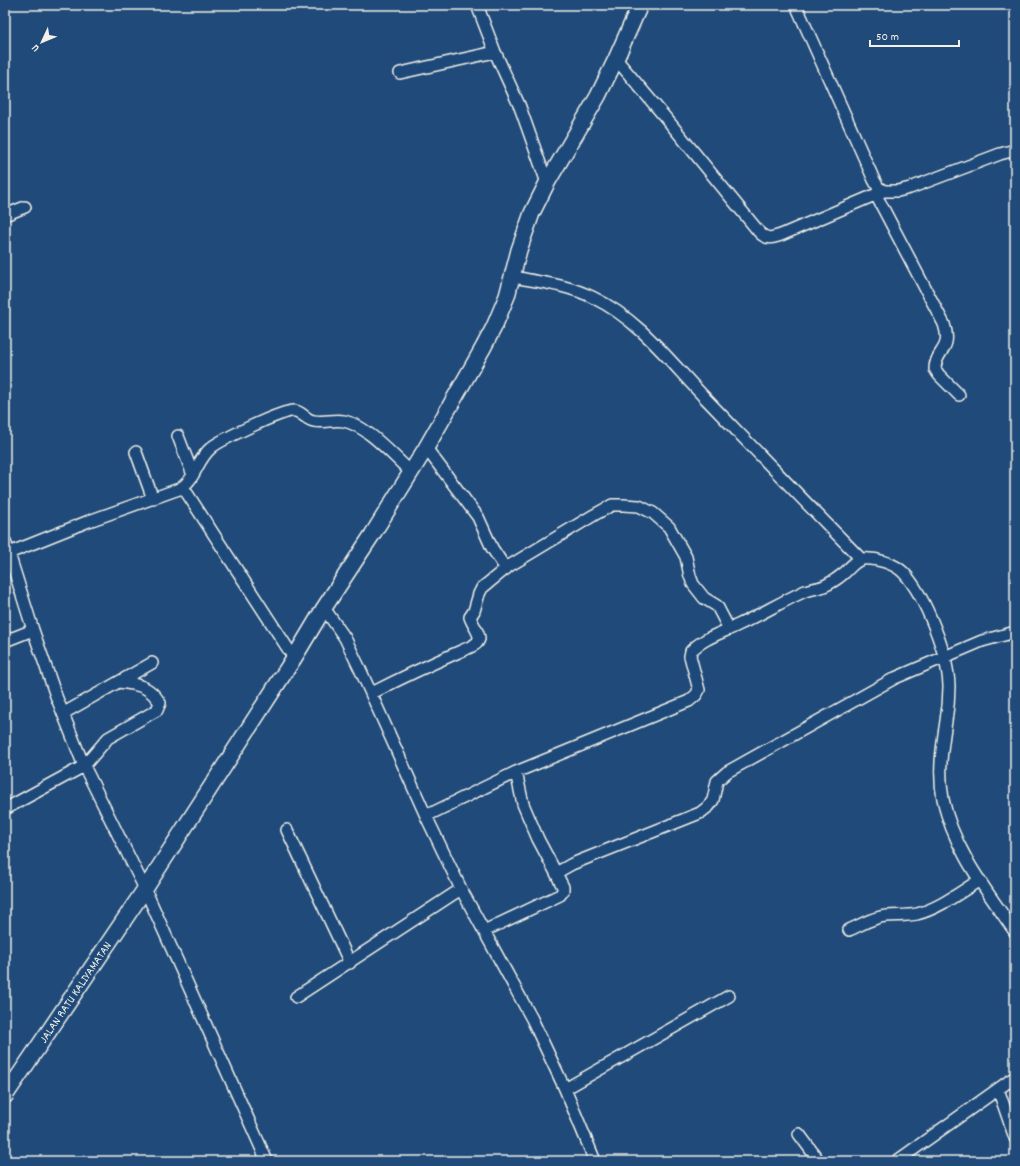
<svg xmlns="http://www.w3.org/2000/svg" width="1020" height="1166" font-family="Dekko,sans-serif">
  <rect width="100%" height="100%" fill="#1f4a7a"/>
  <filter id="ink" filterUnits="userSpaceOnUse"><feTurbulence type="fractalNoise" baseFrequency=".025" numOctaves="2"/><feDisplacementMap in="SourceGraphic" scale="8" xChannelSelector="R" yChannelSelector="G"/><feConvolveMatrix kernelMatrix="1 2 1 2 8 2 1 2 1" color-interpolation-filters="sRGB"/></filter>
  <g filter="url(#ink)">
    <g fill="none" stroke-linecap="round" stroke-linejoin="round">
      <g stroke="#f4f1e8" stroke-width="14">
        <path id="minor" d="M477,5L495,52L520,107L547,183
          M796,5L874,180L878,187L884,191H898L910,188L1000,154L1015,150
          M616,59L670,123L759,232C766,240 772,238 781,235L884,191
          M400,73L495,52
          M876,195L944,324C953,351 935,350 935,369L939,375L959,395
          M5,215L25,207
          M513,277C540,282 569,285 594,298C640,320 671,363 706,399C757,452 809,506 861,559
          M178,436L193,475
          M426,448L478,517L492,548L506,569
          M136,452L153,499
          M183,487L294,658
          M5,541L33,630L56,696L84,766L145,889L267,1161
          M9,553L89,521L179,489C197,479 195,461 212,447C221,440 286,408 295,411C302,412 306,420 314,421C324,423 334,419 344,421C368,426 393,456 411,472
          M324,608L345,638L360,669L426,816
          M5,641L33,630
          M372,693C401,678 431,664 461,651C467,648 477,646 479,639C480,633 472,624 470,617L474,611L479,594L482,588L509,566L594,515L612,505H623L639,506L653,513L669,527L686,557L690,576L693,584L704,598L717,606L729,629
          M64,713L152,663
          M516,772L523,804L538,839L556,873L572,864L700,813L709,806L713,800L717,781L727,772L895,678L982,641L1015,632
          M5,809L84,766L108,738L157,710L160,703C150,686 137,684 119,682
          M287,830L350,963
          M849,930C861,925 873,917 886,916C897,915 907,916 917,914C940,908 960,892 980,880
          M484,931L560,895L563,891V887L556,873
          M296,997L461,889
          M565,1089L729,996
          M998,1089L1015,1138
          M799,1134L819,1161
          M595,1161L565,1089L532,1019L461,889L426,816L516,772L689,701L696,695L699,690L690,656L691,651C703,638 722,633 738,625C760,615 781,602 803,592C809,589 817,589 824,586C831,583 837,579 843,574C849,569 855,560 863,559C876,558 894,563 904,573C925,596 948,654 949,686C949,698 948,709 946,721C942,747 938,773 943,799C953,849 987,891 1015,932
          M897,1161L1015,1077"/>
      </g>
      <g stroke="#f4f1e8" stroke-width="18">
        <path id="secondary" d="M5,1096L145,889L294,658L324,608L372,535L426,448L483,348L494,327L507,296L519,250L532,213L547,183L598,96L616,59L640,5"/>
      </g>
      <use href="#minor" stroke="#1f4a7a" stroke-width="11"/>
      <use href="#secondary" stroke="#1f4a7a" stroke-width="15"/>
    </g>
  </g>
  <g text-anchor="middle" stroke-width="4" stroke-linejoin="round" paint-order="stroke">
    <g font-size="12" fill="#f4f1e8" stroke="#1f4a7a">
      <text transform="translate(75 992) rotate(-56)" y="4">JALAN RATU KALIYAMATAN</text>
    </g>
  </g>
  <rect width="1020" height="1166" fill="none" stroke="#1f4a7a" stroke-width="20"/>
  <rect x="10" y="10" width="1000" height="1146" fill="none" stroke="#f4f1e8" stroke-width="1.5" filter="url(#ink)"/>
  <g transform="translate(42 42) rotate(226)" stroke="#1f4a7a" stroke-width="3" paint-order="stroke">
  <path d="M0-3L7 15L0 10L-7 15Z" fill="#f4f1e8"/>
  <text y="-6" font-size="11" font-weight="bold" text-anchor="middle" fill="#f4f1e8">U</text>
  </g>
  <path d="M870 40v6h89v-6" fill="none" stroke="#f4f1e8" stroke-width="2"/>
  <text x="876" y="40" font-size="12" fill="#f4f1e8" stroke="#1f4a7a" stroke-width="3" paint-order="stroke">50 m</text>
</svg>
